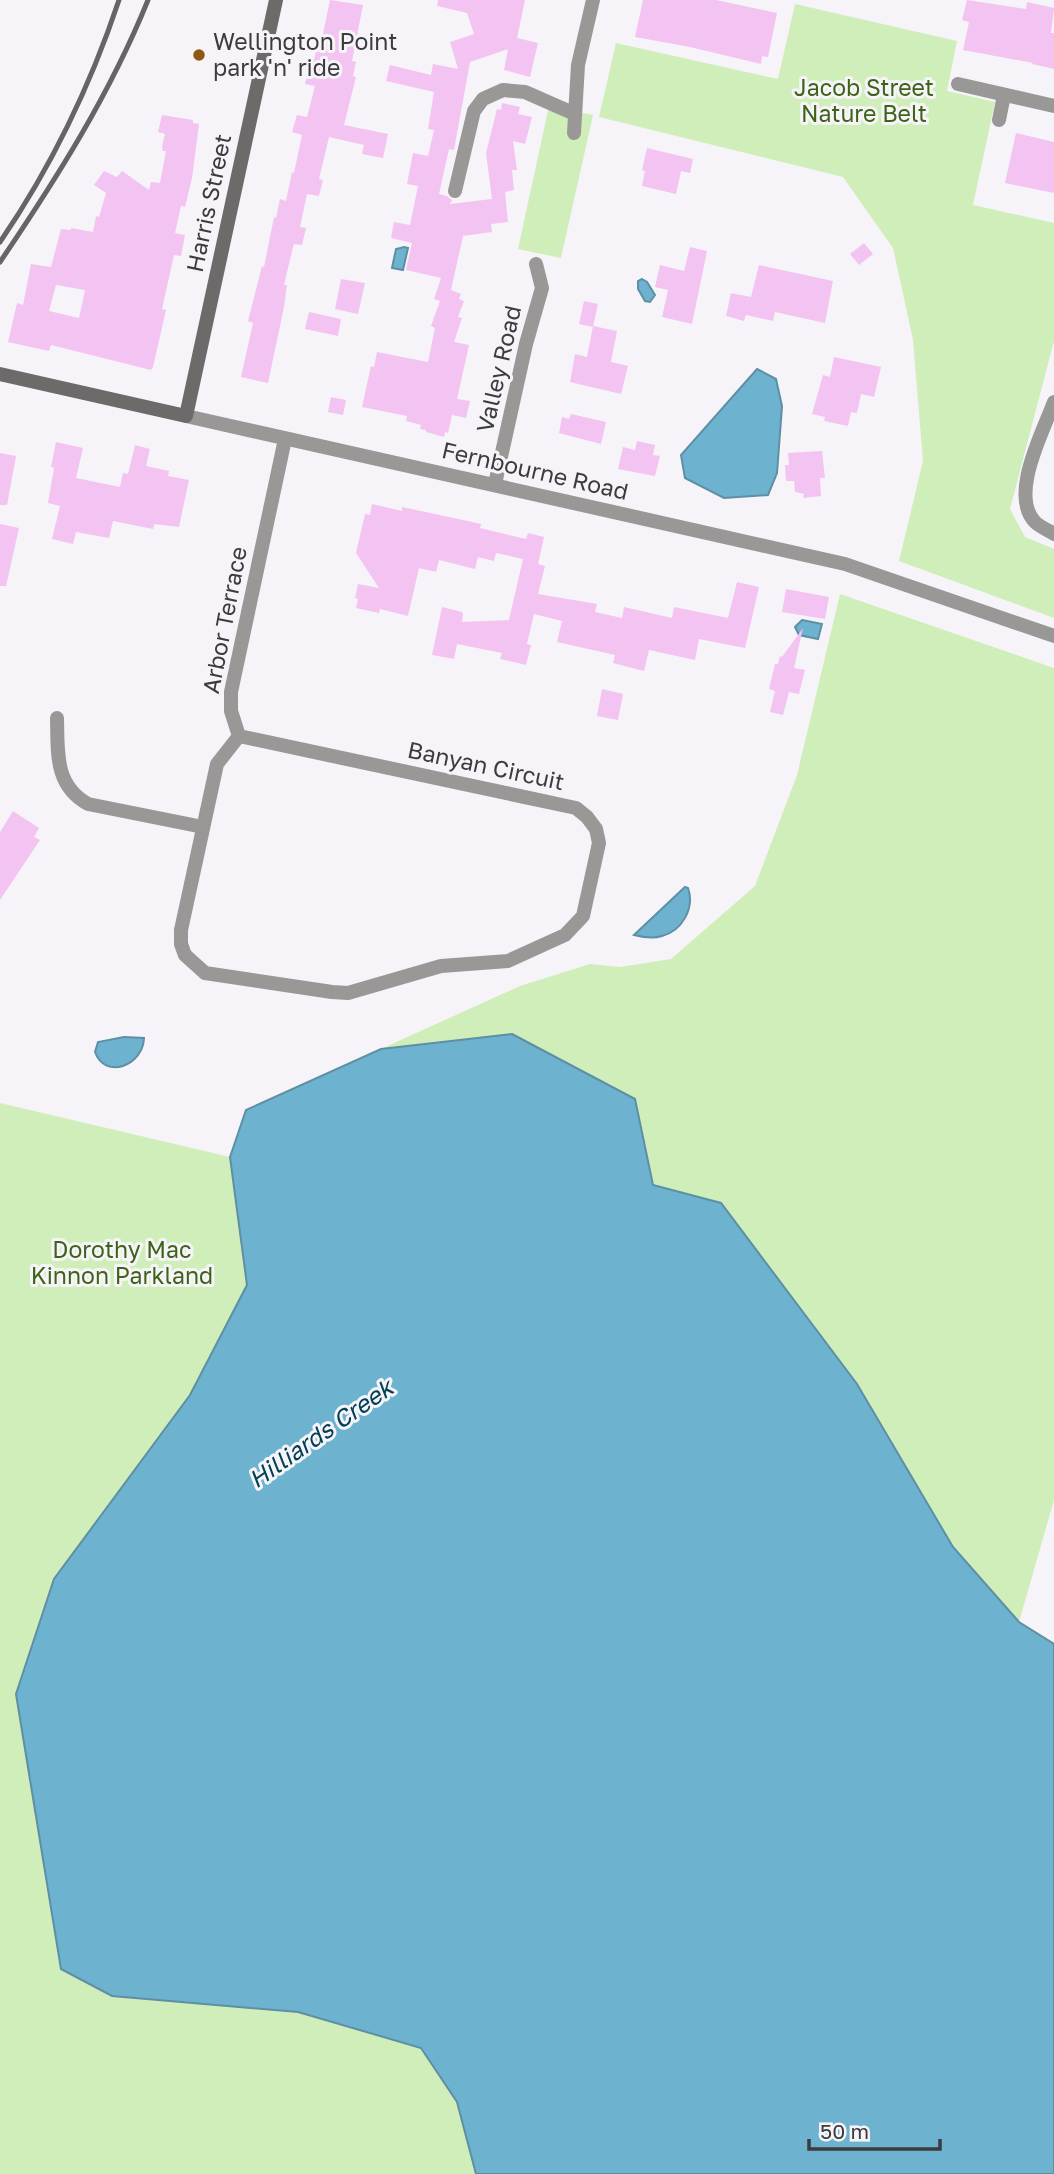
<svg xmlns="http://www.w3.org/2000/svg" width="1054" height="2174" font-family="'Golos Text',sans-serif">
  <rect width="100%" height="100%" fill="#f6f4f8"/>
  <path fill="#cfeeba" d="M795,4L957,41L947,91L995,102L973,205L1054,223V341L1010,509L1025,537L1054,549V618L899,561L923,461L913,340L893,248L843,177L599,117L616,43L778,79Z
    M549,106L593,115L561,258L518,249Z
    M840,594L1054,668V1500L1019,1622L1054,1643V2174H0V1103L230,1157L246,1110L520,986L590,964L620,967L671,959L755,886L797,775Z"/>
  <path fill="#6db3d0" stroke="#5e8fa4" stroke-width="2" d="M404,247L408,248L403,270L392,268L396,249Z
    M642,279L647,282L655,295L650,302L645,301L638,289V281Z
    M757,369L776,379L782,406L777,473L768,495L724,498L685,478L681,455Z
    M802,620L822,624L818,639L799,635L795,627Z
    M685,887L688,888C695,908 682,931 662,936C653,939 642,937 634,935Z
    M512,1034L635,1099L653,1185L721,1203L857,1384L953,1547L1019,1622L1054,1644V2174H476L457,2102L421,2048L298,2012L112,1996L61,1969L16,1694L54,1579L190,1395L247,1285L230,1157L246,1110L381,1049Z
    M124,1037L144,1038C143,1066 105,1080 95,1052L98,1042Z"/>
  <path fill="#f3c3f2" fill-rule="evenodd" d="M330,0L363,5L352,61L356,62L353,76L356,77L344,125L388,134L383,158L362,154L364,145L329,137L319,179L323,180L319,196L307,194L300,227L306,228L302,245L294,244L292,251L284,285H287L284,307L268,383L241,377L253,323L248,321L262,266L264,267L274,217L276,218L280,199L286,201L292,172L294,173L302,135L292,132L297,115L307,117L315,86L305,84L311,59L314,60L317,47L320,48Z
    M438,0H525L517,38L538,43L530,77L504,70L508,49L470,62L454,150L449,149L439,194L447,196L452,200L450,204L492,199L486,153L497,109L501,110L502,103L520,107L518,114L532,117L525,144L513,141L517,170H512L514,190L505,192L508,222L491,224L492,232L463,236L451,290L461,294L459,299L464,301L458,317L462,318L454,342L469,345L457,399L470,401L466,418L452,415L448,433L445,432L444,437L426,432V430L420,429L421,425L406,421L407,416L362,407L371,366L374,367L377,352L428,362L435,328L431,326L440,301L434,299L441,278L406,270L412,243L391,238L394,222L410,225L418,186L407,184L413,153L428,156L434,130L428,129L434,92L386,81L390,65L431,75L433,64L458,69L450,42L474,34L467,13L437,6Z
    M643,0H716L777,13L768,57L762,56L761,64L690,47L635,37Z
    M967,0L1026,9L1027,2L1054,8L1051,33H1054V69L1032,64L1033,63L963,50L969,22L962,20Z
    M162,115L193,120V123L199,124L192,178L185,207L181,206L175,233L185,235L181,256L174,255L162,309L166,310L153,367L151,370L51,345L49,351L8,342L17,303L23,305L31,264L51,267L61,229L71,230V228L93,232L96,216L99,217L106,193L94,185L104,171L117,177L122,171L149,190L151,182L160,183L166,151H163L162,146L165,134L158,132ZM56,285L85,290L79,318L49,311Z
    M1016,133L1054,142V193L1005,183Z
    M647,148L693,159L690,173L681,171L676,194L642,186L645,171L642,170Z
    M864,243L873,254L859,265L850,254Z
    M690,247L707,251L692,324L662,317L668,290L655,287L660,265L684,271Z
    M759,265L833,281L825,323L775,312L773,321L746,315L744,321L726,316L731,293L751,297Z
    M341,279L365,283L358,314L335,309Z
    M584,301L598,304L593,327L579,324Z
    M309,312L341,319L338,336L305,329Z
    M593,326L617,331L611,362L628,366L621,394L570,382L575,354L587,357Z
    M834,357L881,367L874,397L861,394L857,413L851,412L848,426L824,421L825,417L812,414L823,375L830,377Z
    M331,397L346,400L343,415L328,412Z
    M571,414L606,422L601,444L559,433L562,417L569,419Z
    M637,441L655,445L653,455L660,456L655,476L618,469L623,447L635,450Z
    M56,442L83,448L76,478L120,487L123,473L128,474L135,445L150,449L146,466L169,471L168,476L189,480L179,527L154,524L153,529L113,521L109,538L76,532L73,544L52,539L60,506L48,503L54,468L51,467Z
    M822,451L825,478H820L821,496L803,498L804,494L795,492L794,481H786L785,465H789L788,453Z
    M0,453L16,456L7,505H0Z
    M372,504L402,511V507L463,520L481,524L480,528L526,539L528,533L544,537L538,564L545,566L538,594L597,604L595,612L622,618L624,607L672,618L674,607L728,618L737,582L759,587L745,648L699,639L695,660L649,650L644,671L613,663L615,655L557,642L562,621L534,614L527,644L531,645L526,665L500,659L502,653L457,644L454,659L432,655L442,607L462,612L463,614L462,622L509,620L523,559L496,553L494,561L478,557L475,569L439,560L436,572L419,568L408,616L380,609L379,613L356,608L358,599L355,598L358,584L379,588L356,553L365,514L370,515Z
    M0,524L19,528L6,586H0Z
    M786,589L829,597L825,619L782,612Z
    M803,628L794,668L805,670L799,694L789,692L783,715L770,712L775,691L769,689L775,664H778L780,656L782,657Z
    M602,689L623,694L618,720L597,716Z
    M13,811L39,828L34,837L40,840L0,900V832Z"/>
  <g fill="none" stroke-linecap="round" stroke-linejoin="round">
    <path stroke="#999896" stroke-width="14" d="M958,84L1054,106
      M999,120L1004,95
      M574,133L578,65L593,0
      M455,191L474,111L483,99L503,90L525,92L575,114
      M1054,402C1043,432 1009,495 1035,522C1040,527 1048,530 1054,534
      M186,416L845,564L1054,636
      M495,484L526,344L542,288L536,264
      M57,718C58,752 54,785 88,804L203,827
      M239,736L576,808L587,817L596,829L599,843L583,916L565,935L508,961L441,966L348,993L332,992L205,973L185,955L181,944V930L217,764L239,736L231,711V692L285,439"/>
    <path stroke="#6d6b6a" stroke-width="14" d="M0,374L186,416L276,0"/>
    <path stroke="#666467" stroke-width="5" d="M0,242C50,169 91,84 119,0
      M0,262C57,178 110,94 148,0"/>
  </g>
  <circle fill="#905710" stroke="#f6f4f8" stroke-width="2.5" cx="199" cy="55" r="7"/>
  <g text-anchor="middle" stroke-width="6" stroke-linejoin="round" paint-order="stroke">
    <g font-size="23" fill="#3c3b3d" stroke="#f6f4f8" text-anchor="start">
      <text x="213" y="50">Wellington Point<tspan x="213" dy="26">park 'n' ride</tspan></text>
    </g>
    <g font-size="23" fill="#3d6317" stroke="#f6f4f8">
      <text x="864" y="96">Jacob Street<tspan x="864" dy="26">Nature Belt</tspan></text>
      <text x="122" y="1258">Dorothy Mac<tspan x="122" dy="26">Kinnon Parkland</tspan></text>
    </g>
    <g font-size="23" fill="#3c3b3d" stroke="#f6f4f8">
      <text transform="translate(209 203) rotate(-78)" y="8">Harris Street</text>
      <text transform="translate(499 369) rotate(-77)" y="8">Valley Road</text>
      <text transform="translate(535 471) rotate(13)" y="8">Fernbourne Road</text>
      <text transform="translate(225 620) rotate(-79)" y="8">Arbor Terrace</text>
      <text transform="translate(486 766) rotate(12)" y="8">Banyan Circuit</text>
    </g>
    <g font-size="24" font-style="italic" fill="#004055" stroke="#f6f4f8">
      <text transform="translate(321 1434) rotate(-35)" y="8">Hilliards Creek</text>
    </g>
  </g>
  <path d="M809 2139v10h131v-10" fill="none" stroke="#3c3b3d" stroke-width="3.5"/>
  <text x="820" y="2139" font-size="21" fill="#3c3b3d" stroke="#f6f4f8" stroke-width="5" paint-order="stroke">50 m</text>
</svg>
